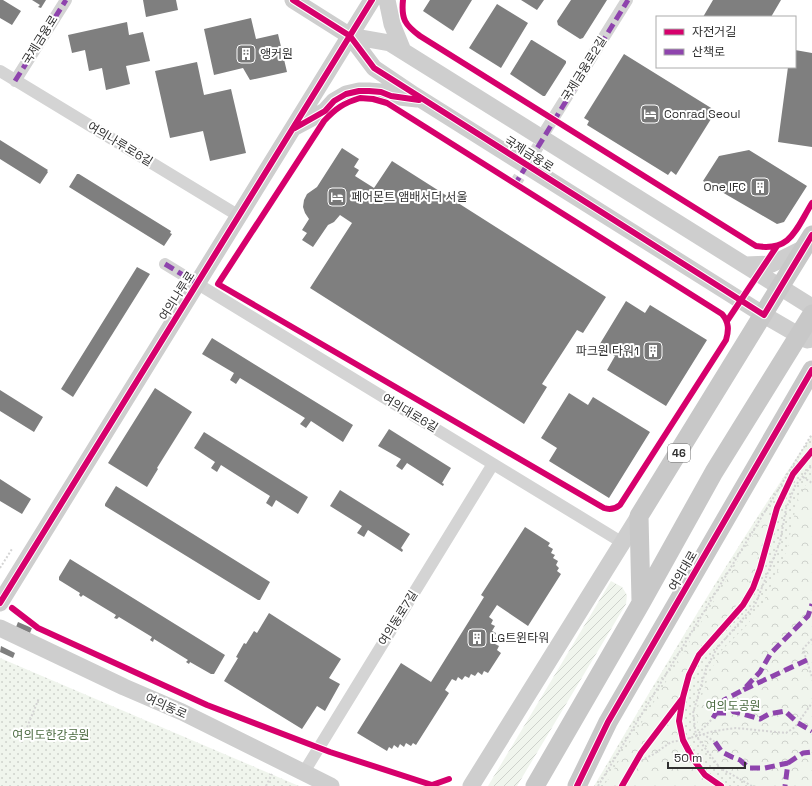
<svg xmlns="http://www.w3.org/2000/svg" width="812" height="786" font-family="'Space Grotesk','Noto Sans KR',sans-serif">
  <defs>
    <pattern id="grass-dots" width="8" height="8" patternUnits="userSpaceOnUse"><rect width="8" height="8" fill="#f0f5ed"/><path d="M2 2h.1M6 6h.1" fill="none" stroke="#ced2cc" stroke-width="1.8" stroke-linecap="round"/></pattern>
    <pattern id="forest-crowns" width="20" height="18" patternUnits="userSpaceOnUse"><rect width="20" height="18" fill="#f0f5ed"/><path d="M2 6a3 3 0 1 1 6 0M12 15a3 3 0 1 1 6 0" fill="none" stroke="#ced2cc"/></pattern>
    <pattern id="garden-furrows" width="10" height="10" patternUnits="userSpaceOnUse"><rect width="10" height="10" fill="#f0f5ed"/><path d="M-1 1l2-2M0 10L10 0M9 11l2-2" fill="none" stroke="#ced2cc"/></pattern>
  </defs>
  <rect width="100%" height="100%" fill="#fff"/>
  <path fill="url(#grass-dots)" d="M812,435V786H594C664,668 734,548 812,435Z
    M0,658L299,786H0Z"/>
  <path fill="url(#forest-crowns)" d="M811,477L812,786H757L749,784L721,768L710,753L699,730L696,713L710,672L721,651L747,625L762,606L787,550L798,497Z
    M768,510L767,532L744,597L700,646L688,668L675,719L678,737L688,761L701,777L714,786H604Z"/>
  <path fill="url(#garden-furrows)" d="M611,581L622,587L627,595L626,604L517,786H488Z"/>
  <path fill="#7f7f7f" d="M0,0H3L21,11L12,25L0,18Z
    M32,0H46L41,8L38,7L40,5Z
    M143,0H176L178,10L146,17Z
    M430,0H472L453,31L423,11Z
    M521,0H544L537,10Z
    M571,0H607L583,38L580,39L558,25L557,21Z
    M713,0H781L771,17H703Z
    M497,4L528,23L501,68L469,48Z
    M251,18L256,39L278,34L287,72L250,80L243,68L214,75L204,29Z
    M127,22L129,35L143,32L150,61L126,66L130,84L106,90L102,68L89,71L85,50L72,53L68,35Z
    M531,40H532L566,61V63L545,96H543L510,74Z
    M795,50L812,53V147L778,142L788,67H795Z
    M624,54L716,111L676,175L671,171L668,175L587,125L589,121L584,118Z
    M197,62L204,95L231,89L246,153L210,161L203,131L170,138L155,71Z
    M0,140L48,170L47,171L48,172L40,184L0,159Z
    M342,148L359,159L354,167L359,170L355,176L374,188L392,161L606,297L583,333L577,330L542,384L547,387L524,424L310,288L352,223L340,215L334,222L328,225L313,247L302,240L307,233L302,230L309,219L305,213L303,207L304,200L307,194L317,187Z
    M749,150L807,186L784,222L777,224L703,181L719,156Z
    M77,174H79L171,231L170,233L172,234L164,246L69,187Z
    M137,267L150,274L73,397L61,389Z
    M626,301L645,313L650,305L707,340L666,406L607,370L615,356L598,347Z
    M212,338L353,425L343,442L311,421L306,428L300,424L305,418L240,378L236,384L230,380L234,373L202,354Z
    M155,388L192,412L157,468L158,469L147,487L108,463Z
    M0,390L43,417L34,432L0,411Z
    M569,393L588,405L593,397L650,432L609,498L549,461L557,448L541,438Z
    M389,429L451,468L442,483L444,484L443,486L407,463L402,470L396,466L401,459L378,446Z
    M204,432L308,497L298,514L276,500L272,507L266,503L270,496L221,465L217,472L211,468L215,462L194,448Z
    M0,479L31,499L22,514L0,501Z
    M116,486L270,582L260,600H258L105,506V504Z
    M340,490L410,534L401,548L403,550L402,552L368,530L364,537L357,533L362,526L330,506Z
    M525,527L550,543L548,546L553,549L551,553L555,555L553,558L558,561L556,565L559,568L557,571L561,574L528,626L497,605L489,617L493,620L491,624L495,626L492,631L496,633L494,637L498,640L495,644L499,646L497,650L501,653L488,673L484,671L482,675L478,672L475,676L471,674L469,678L465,676L462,680L458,677L456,681L452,679L445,690L449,693L416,745L413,743L411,746L406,743L404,747L400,744L398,748L394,745L392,749L389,747L387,751L357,733L401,663L431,682L484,597L481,595Z
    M70,559L225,655L214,674H211L190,662L189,664L186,662L188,660L154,639L153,642L150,640L152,637L119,617L117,619L114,618L116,615L83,595L81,597L79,595L80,593L59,580V577Z
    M269,613L341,659L329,678L340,684L325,711L317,706L302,729L224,681L238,658L236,657L244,643L246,644L254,631L257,633Z
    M18,622L32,628L30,633L16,627Z
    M1,646L15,653L13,658L0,652Z"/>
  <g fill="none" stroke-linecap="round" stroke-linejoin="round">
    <path stroke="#d6d6d6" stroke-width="12" stroke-dasharray="12 6" stroke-linecap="butt" d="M513,187L547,132"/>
    <path stroke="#d4d4d4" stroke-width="2" stroke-dasharray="2 2" stroke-linecap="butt" d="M803,477L812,483
      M0,568L12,549
      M812,639L803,649L812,677
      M703,734L715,742
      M696,736L713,718
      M21,742L39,698
      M634,764L654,754L671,742L683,740L714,731L736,728L786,733L795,727L812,703
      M266,786L272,774
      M598,786L812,434
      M752,786L720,768L696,736L693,713L706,669L717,648L755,605L780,542L786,509L795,486L812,465
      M785,786H786"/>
    <path stroke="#d4d4d4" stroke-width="12" d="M0,71L239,216
      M15,81L66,0
      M541,138L627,0
      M165,264L623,543
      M304,772L493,464"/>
    <path stroke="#cecece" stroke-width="17" d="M293,0L350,36L374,68L414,95L764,315L807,340L812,339
      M387,0L392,24L403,51
      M350,36L390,43L812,307
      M295,127L325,111L334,101L346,94L359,91H369L381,92L391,96L417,99
      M746,265L772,264L804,248
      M0,603L372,0
      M0,628L124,687L182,712L331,786
      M471,786L639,516"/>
    <path stroke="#c8c8c8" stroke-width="19" d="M641,601L639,516L812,235
      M535,786L641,603L714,472L812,314
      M577,786L608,722L812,370"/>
    <path stroke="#8e44ad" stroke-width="5" stroke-dasharray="10 5" stroke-linecap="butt" d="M15,81L66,0
      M514,186L628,0
      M165,264L198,284
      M807,660L743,690L760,672L771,653L808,616L812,604
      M716,713H729L732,711L760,719L769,714L785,711L798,723L812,731
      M713,718L724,700L743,690
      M715,742L722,752L732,757L740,760L749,768H765L788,763L785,786
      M788,763L803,753L812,752"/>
    <g stroke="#fff" stroke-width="8">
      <path id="cycleway" d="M293,0L350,36L374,68L764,315L812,235
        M403,0C401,19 405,25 420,36L756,246C791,252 796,229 812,203
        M360,98L373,99L387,103L722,314C729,322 729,330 726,340L620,505C615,509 610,510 604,508L218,284L324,121C336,108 344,103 360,98Z
        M295,128L325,111L334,101L346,94L359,91H369L381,92L391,96L419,100
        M727,321L777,246
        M0,603L372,0
        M12,608L38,628L207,705L330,752L432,785L449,779
        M577,786L608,722L812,370
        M622,786L641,753L682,699
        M721,786L705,775L693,759L683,740L679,721L683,697L689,675L699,655L743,605L753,588L760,569L777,508L793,474L812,451"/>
    </g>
    <use href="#cycleway" stroke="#d6006c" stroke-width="6"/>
  </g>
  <defs>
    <g id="building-square" transform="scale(1)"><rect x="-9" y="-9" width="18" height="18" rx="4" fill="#787878" stroke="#fff"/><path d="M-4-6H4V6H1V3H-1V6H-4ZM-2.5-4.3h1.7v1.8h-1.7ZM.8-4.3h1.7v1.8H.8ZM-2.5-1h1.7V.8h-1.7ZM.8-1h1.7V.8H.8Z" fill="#fff"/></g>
    <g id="hotel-square" transform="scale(1)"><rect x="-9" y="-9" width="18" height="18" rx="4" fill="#787878" stroke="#fff"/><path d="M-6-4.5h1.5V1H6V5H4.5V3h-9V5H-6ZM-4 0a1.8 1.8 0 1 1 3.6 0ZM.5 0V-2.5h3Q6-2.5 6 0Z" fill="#fff"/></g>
  </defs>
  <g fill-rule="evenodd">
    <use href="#building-square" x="246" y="54"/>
    <use href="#hotel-square" x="650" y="114"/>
    <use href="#building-square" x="760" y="187"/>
    <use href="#hotel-square" x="337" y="197"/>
    <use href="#building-square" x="653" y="351"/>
    <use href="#building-square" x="477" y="638"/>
  </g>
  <g text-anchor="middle" stroke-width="4" stroke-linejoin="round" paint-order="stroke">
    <rect fill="#fff" stroke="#6e6e6e" stroke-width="1" x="668" y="444" width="22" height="18" rx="3"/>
    <g font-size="11" font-weight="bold" fill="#303030">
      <text x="679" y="457">46</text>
    </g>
    <g font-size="12" fill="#303030" stroke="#fff">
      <text transform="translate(40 40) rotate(-58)" y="4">국제금융로</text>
      <text transform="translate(584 69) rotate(-58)" y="4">국제금융로2길</text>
      <text transform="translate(120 144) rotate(31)" y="4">여의나루로6길</text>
      <text transform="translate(529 154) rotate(32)" y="4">국제금융로</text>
      <text transform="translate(177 296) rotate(-58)" y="4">여의나루로</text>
      <text transform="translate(410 413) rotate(31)" y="4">여의대로6길</text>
      <text transform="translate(683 571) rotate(-60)" y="4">여의대로</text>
      <text transform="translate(398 618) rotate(-58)" y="4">여의동로7길</text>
      <text transform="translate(166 706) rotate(24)" y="4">여의동로</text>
    </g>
    <g font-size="12" fill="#303030" stroke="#fff" text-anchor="start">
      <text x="260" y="58">앵커원</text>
      <text x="664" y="118">Conrad Seoul</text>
      <text x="746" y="191" text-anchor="end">One IFC</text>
      <text x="351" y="201">페어몬트 앰배서더 서울</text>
      <text x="639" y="355" text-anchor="end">파크원 타워1</text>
      <text x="491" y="642">LG트윈타워</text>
    </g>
    <g font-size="12" fill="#4b6a40" stroke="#fff">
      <text x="733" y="710">여의도공원</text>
      <text x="51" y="739">여의도한강공원</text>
    </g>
  </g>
  <rect x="656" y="16" width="140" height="52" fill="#ffffff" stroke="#acacac"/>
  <rect x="664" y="29" width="20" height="6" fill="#d6006c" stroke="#acacac"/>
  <text x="692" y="36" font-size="12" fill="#303030">자전거길</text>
  <rect x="664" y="49" width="20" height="6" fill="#8e44ad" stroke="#acacac"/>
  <text x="692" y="56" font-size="12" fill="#303030">산책로</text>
  <path d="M668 762v6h77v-6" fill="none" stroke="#303030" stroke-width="2"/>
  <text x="674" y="762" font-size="12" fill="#303030" stroke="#ffffff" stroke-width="3" paint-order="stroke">50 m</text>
</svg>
